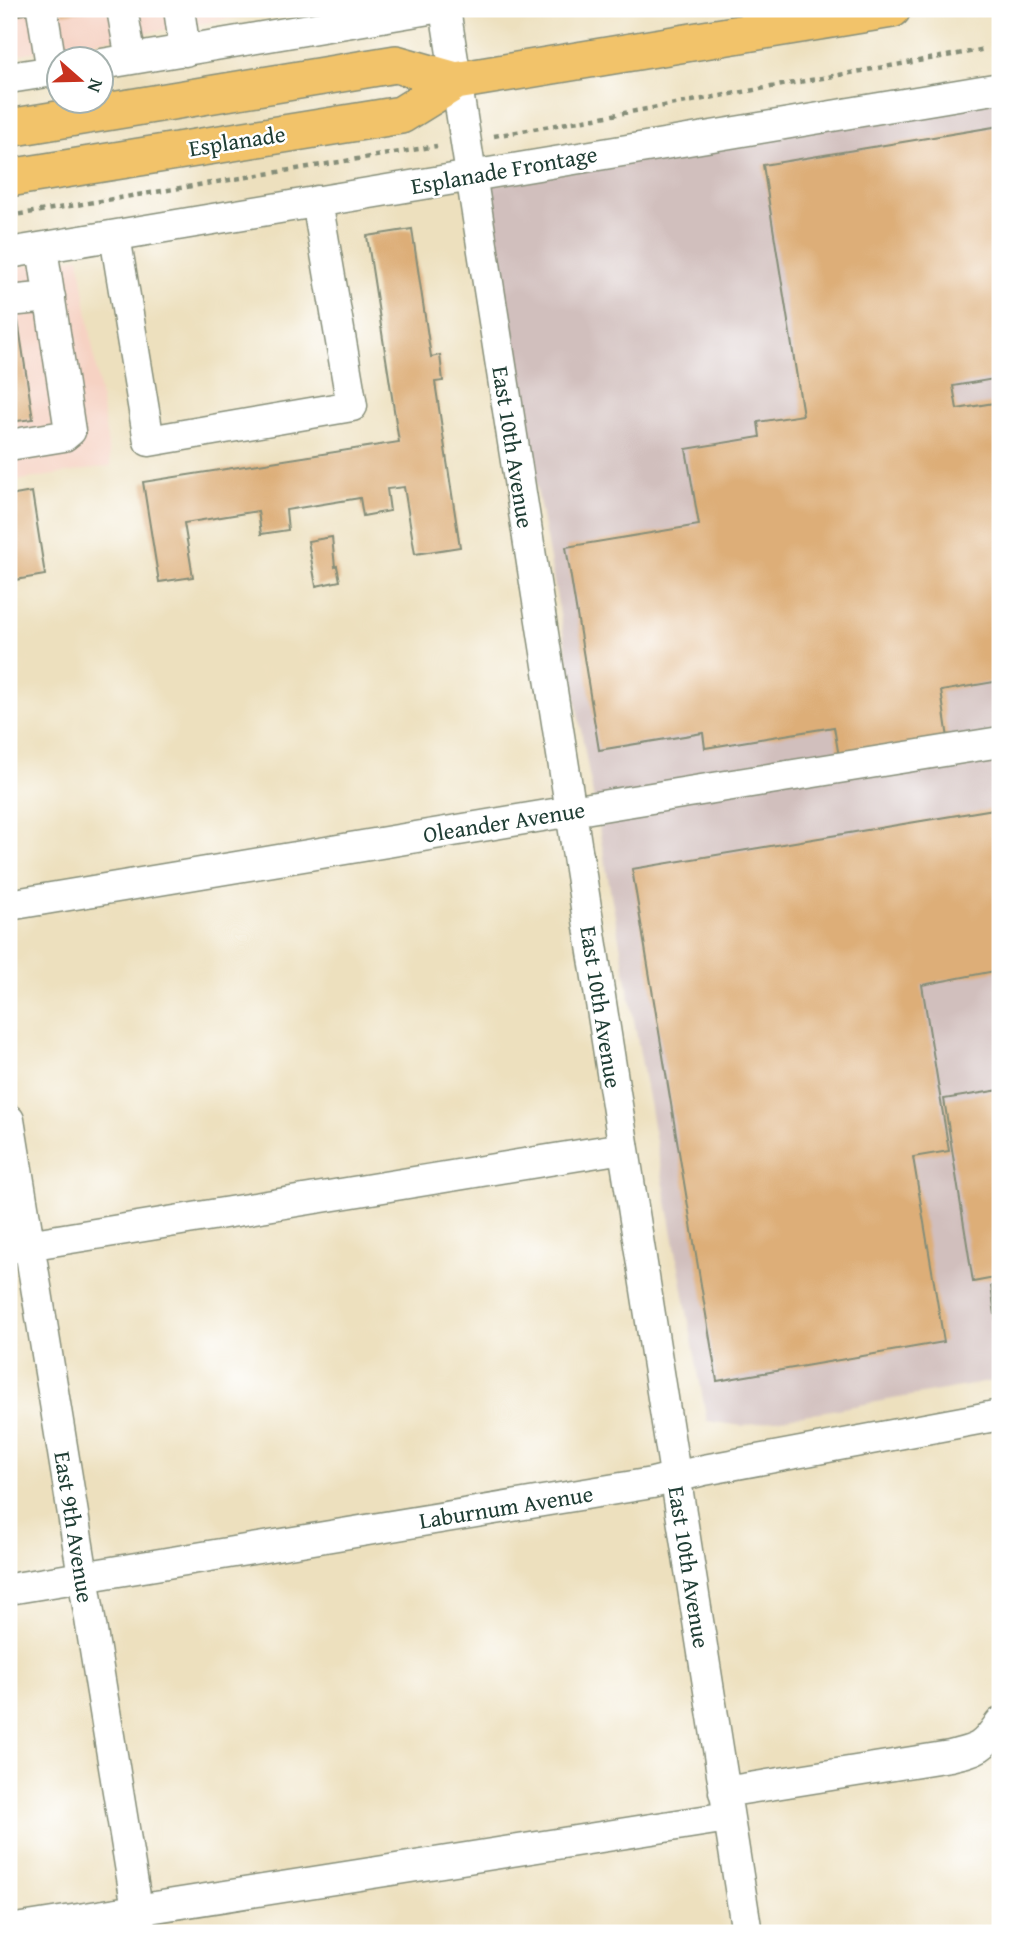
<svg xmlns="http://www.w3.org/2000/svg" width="1009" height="1942" font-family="'Gentium Book Plus',serif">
  <rect width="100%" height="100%" fill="#fff"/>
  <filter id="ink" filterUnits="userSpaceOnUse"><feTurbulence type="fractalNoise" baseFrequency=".0143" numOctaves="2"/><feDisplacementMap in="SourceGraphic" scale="14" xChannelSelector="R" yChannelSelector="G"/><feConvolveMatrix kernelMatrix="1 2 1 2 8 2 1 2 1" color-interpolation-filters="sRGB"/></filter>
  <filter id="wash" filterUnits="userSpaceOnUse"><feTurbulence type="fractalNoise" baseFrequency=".00686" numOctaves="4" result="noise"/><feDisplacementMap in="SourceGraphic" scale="28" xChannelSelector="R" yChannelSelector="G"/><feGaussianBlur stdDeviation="1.57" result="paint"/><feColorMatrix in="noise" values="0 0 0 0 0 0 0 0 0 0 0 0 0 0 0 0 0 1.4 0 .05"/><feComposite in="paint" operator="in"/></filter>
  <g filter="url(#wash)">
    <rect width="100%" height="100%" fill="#ede0be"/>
    <path fill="#f6d2c3" d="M9,9H288L9,56Z
      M79,257L111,466L9,482V268Z"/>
    <path fill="#d1bfbd" d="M1000,95V1380L742,1426L707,1421L482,187Z"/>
    <g id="blocks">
      <path fill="#ddae78" d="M9,9H24L25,14L9,17Z
        M62,9H88V10L63,14Z
        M1000,126V378L953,386L957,409L1000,402V681L941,691L949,745L840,763L834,727L705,748L703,733L599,750L566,547L699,525L686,449L760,437L758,422L803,415L763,165Z
        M412,229L431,357L440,355L443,381L435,382L460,547L415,554L404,487L387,489L390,511L363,516L360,498L286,510L288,530L261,534L258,511L184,523L193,577L159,582L143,482L399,442L367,236Z
        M17,314L33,419L9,422V315Z
        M32,492L45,575L9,581V496Z
        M332,537L335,567L337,566L340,581L316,586L308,541Z
        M1000,808V970L922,985L949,1151L913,1157L944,1342L717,1381L632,869Z
        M1000,1090V1277L973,1282L944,1099Z
        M1000,1284V1321L996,1322L991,1286Z"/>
    </g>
  </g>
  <g filter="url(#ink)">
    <use href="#blocks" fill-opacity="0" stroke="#868e79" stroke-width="2"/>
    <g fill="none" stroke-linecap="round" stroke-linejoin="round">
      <g stroke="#868e79" stroke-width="33">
        <path id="minor" d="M42,9L52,71
          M122,9L131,59
          M179,9L185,51
          M445,9L747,1933
          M102,64L429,9
          M9,78L60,70
          M115,236L149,441L352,406L317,201
          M9,253L1000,88
          M9,301L50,297
          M9,445L64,436L70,431L42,248
          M9,905L620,803L1000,742
          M9,1120L141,1933
          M9,1248L623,1148
          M9,1589L652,1483L704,1470L1000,1415
          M724,1792L950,1756C979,1749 983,1748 1000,1723
          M9,1930L728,1817"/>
      </g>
      <g stroke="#868e79" stroke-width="40">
        <path id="major" d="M9,128L396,64L456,81
          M9,178L401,115L456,81L892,9"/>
      </g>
      <path stroke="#868e79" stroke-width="4.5" stroke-dasharray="5 5" stroke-linecap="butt" d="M494,136L986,49
        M9,216L437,146"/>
      <use href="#minor" stroke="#fff" stroke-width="30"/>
      <use href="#major" stroke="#f2c36a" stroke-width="37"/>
    </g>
  </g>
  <g text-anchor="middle" stroke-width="5" stroke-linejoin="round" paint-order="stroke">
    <g font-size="23" fill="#1f3d34" stroke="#fff">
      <text transform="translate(237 141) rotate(-9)" y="8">Esplanade</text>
      <text transform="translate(504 170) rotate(-10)" y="8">Esplanade Frontage</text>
      <text transform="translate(513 447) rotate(81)" y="8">East 10th Avenue</text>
      <text transform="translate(504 822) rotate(-9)" y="8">Oleander Avenue</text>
      <text transform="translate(601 1007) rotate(81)" y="8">East 10th Avenue</text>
      <text transform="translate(506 1507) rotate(-9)" y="8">Laburnum Avenue</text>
      <text transform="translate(74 1527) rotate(81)" y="8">East 9th Avenue</text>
      <text transform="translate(689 1567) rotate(81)" y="8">East 10th Avenue</text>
    </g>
  </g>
  <rect width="1009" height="1942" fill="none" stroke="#fff" stroke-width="35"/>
  <g transform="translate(80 80) rotate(110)"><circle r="33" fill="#ffffff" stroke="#a5b1ae" stroke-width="2"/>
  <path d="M0-5L12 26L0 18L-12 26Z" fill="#c8321e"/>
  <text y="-10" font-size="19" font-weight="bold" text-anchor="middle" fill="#1f3d34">N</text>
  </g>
</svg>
